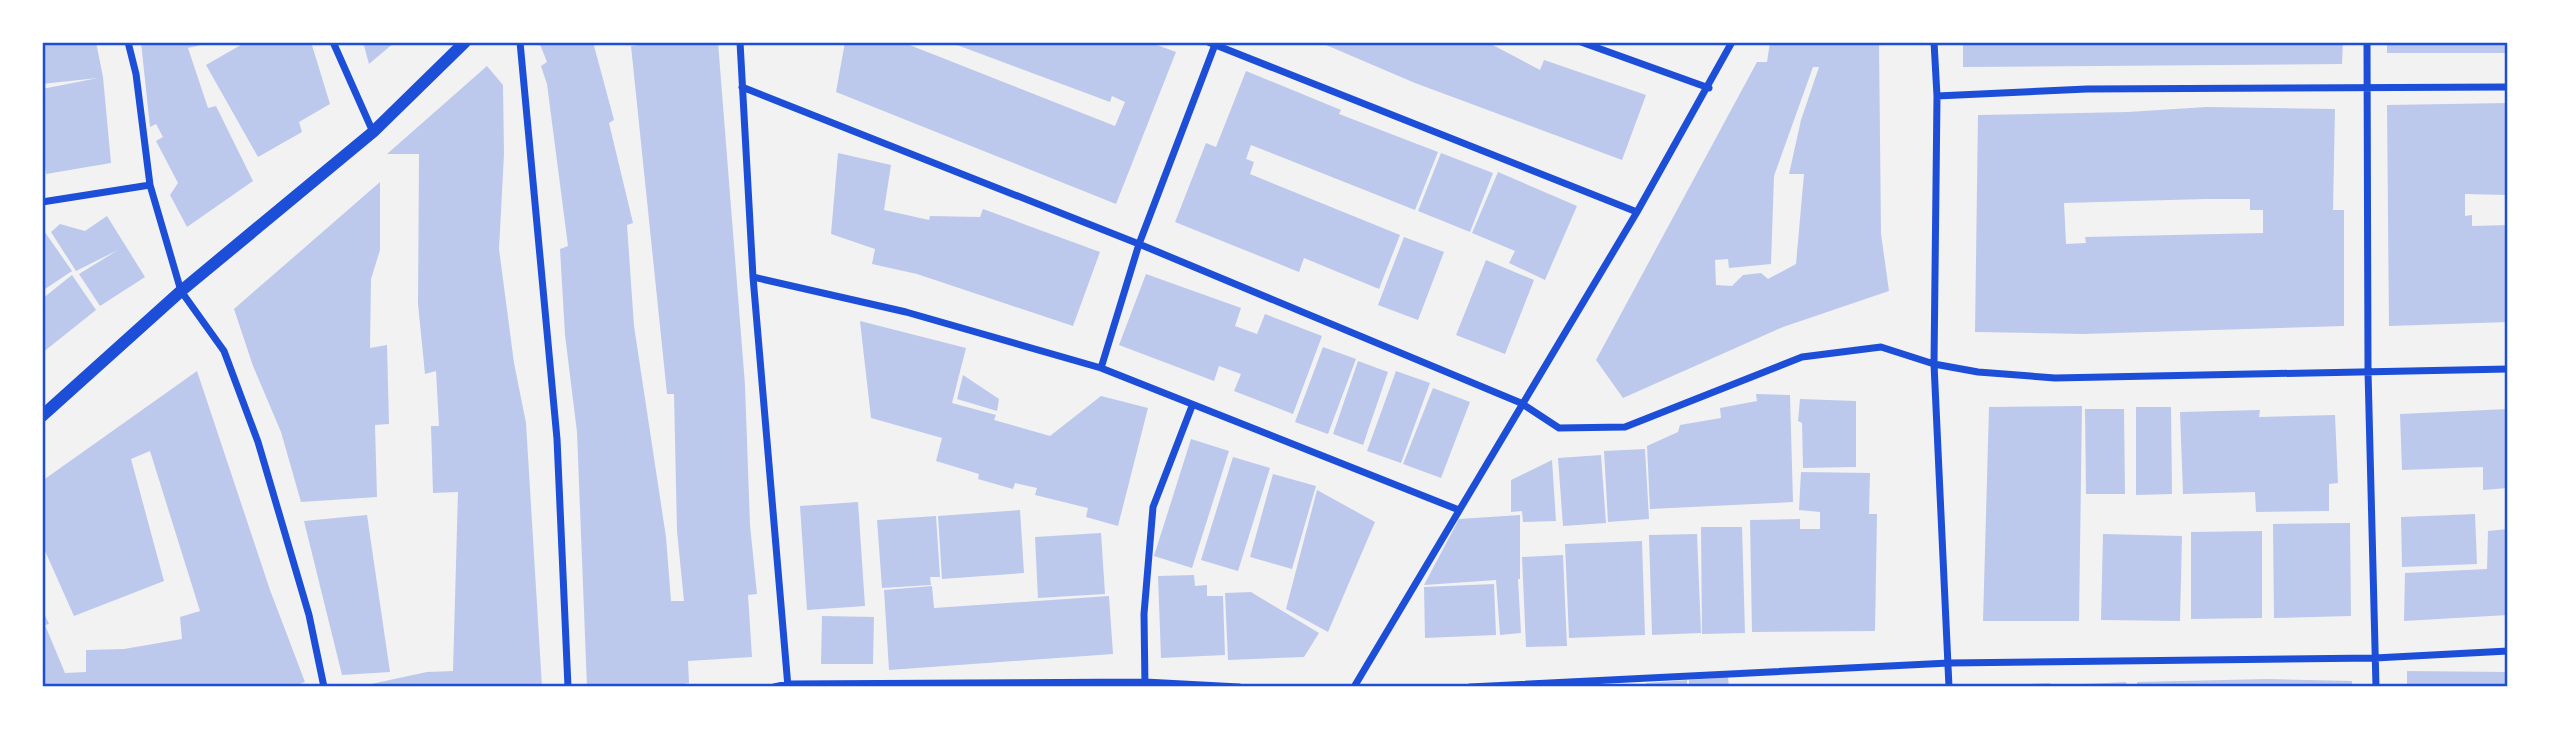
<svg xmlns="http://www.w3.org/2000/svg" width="2550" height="729" font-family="'Varela Round',sans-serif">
  <rect width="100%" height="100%" fill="#f2f2f2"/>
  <path fill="#bdc9ec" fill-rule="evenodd" d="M42,42H96L103,77L111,163L46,174L42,148V89L98,78L42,84Z
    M141,42H214L188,48L208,108L216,106L253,181L187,227L170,195L178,183L156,141L163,137L156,124L150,127Z
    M246,42H311L330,104L299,122L302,132L258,157L206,65Z
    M363,42H395L369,64Z
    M539,42H593L614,120L609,123L633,223L627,225L634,326L666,537L671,601H684L677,531L674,394H667L631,46L639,45V42H718L745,385L750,525L757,594L748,595L752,657L688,661L689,683L666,687H587L577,432L565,335L560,249L568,246L547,84L541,66L547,62Z
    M845,42H908L907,44L1115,126L1125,102L1112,96L1110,102L949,42H1149L1176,52L1116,204L836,92Z
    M1319,42H1487L1540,70L1544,60L1646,95L1622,160L1415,83Z
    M1770,42H1879L1881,234L1889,291L1783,327L1623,398L1596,360L1757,62H1767ZM1813,67H1819L1801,120L1789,174H1804L1796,264L1768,279L1761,273L1743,275L1732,286L1716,285L1715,260L1728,259L1729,268L1771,264L1774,176Z
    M1963,42H2343L2342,64L1963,67Z
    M2387,42H2508V53H2387Z
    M487,66L503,85L504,154L499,249L514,363L526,423L542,687H357L427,672L453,671L458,492L433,493L431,426H439L436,371L425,374L418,304L419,154H387Z
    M1246,71L1341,110L1339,114L1438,152L1415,210L1251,145L1246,159L1254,162L1250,174L1400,235L1379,289L1304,258L1299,272L1175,222L1206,143L1216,147Z
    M2508,103V195L2465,194V216L2472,215V226L2508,225V322L2389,326L2387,105Z
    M2207,107L2335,109L2333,210H2344V326L2083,334L1975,332L1978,115L2128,112ZM2205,199H2250V210H2263V233L2085,237L2086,243L2066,244L2064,203Z
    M838,153L891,165L884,210L929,220L930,216L980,217L983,209L1100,252L1073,326L917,274L872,264L875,249L831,234Z
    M1441,153L1493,173L1470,232L1418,211Z
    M1498,172L1577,206L1545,280L1509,263L1515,251L1472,233Z
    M380,182V250L371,279L370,348L387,345L389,424L375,425L377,497L301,502L281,432L253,366L234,309Z
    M107,216L145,277L100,306L79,274L118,250L76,271L51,232L60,224L85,231Z
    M42,228L72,271L42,291Z
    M1404,237L1444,252L1418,320L1378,305Z
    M1486,260L1534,280L1505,354L1456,335Z
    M1146,274L1241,308L1235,326L1257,334L1265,314L1322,336L1293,414L1234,391L1241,374L1219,366L1214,381L1119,345Z
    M72,275L96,310L42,353V299Z
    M860,321L966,348L952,403L996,415L994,420L1050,436L1101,396L1148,408L1118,526L1086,517L1088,508L1035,495L1037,488L1015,483L1013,489L978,479L979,474L936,461L942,438L871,418Z
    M1323,347L1356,359L1328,434L1295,422Z
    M1358,361L1388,372L1363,445L1333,434Z
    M197,371L270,590L305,682L291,687H42V609L49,624L45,625L65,673L86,672V650L124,649L182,639L180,617L200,611L150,451L131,459L164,581L74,616L45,551L42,553V481Z
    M1396,371L1430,383L1401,463L1367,451Z
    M963,375L999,399L997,411L957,399Z
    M1433,388L1470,402L1441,478L1403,464Z
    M1756,394L1790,395L1793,502L1650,509L1647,446L1678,432L1680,425L1721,418L1720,408L1757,401Z
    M1800,399L1856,401V467L1803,468L1802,423L1798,421Z
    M2082,406L2079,621H1983L1989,407Z
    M2136,407H2171L2172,494L2136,495Z
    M2085,409H2124L2125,494H2086Z
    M2508,409V488L2483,490V467L2402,470L2400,414Z
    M2260,410L2259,417L2335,415L2338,483L2329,484V511L2256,512L2255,492L2183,494L2180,412Z
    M1191,439L1229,451L1192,568L1154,556Z
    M1645,449L1649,519L1608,522L1604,451Z
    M1601,455L1606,523L1563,526L1558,458Z
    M1233,457L1270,468L1238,571L1201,560Z
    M1552,460L1556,521L1523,522L1522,511L1511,512V480Z
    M1801,472L1870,473L1869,514H1877L1875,631L1752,632L1750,520L1800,519V529H1820V512L1799,510Z
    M1273,474L1316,486L1292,569L1250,557Z
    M1317,490L1375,522L1328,632L1286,609Z
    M858,502L865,606L807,610L800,506Z
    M1020,510L1024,573L942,579L938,516Z
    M2475,514L2477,564L2402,567L2401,517Z
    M367,515L390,672L342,675L304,521Z
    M1520,515V579H1518L1521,633L1500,635L1496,580L1424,585L1459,519Z
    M936,516L940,577H930L931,585L882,588L877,520Z
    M2350,523L2351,616L2274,618L2273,524Z
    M1701,527H1742L1745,633L1702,634Z
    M2508,529V615L2404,621L2405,573L2487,569L2488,531Z
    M2262,531V618L2191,619V532Z
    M1101,533L1105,594L1038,598L1035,537Z
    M1697,534L1701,633L1652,635L1649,535Z
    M2103,534L2182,536L2180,621L2101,620Z
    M1642,541L1645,635L1569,638L1565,544Z
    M1563,555L1567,646L1526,647L1522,557Z
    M1194,575L1195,586L1207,585V596H1223L1225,655L1161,658L1158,576Z
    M1494,584L1496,635L1425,638L1424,587Z
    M932,586L934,608L1109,596L1113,654L889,670L884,590Z
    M1251,592L1319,633L1304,657L1228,660L1225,593Z
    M822,616L874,617L873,664H821Z
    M2407,671L2508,672V687H2407Z
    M1728,677L1729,687H1689V680Z
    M2268,679L2352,681V687H2137V682Z
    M1687,680V687H1646V683Z
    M2126,682L2127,687H2061V685Z
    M2050,683L2051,687H2006V685Z"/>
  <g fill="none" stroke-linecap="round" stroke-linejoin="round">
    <path stroke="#1d4ed8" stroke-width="7" d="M128,42L136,74L150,185L181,291L224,351L258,442L309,615L324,687
      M333,42L373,132
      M520,42L557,439L568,687
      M740,42L753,277L788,687
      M1208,42L1637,212
      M1581,42L1709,88
      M1934,42L1937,96L1934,364L1949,687
      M2367,42L2368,371L2376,687
      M742,87L1139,244L1521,403L1559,428L1625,427L1802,357L1881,347L1934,364L1978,372L2055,378L2508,369
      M1937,96L2087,89L2508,87
      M42,202L150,185
      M753,277L906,312L1101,368L1459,510
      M1101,368L1139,244L1216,42
      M774,687L788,684L1145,682L1239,687
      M1145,687L1144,614L1153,507L1192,406
      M1354,687L1637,212L1732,42
      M1470,687L1949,663L2375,658L2508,651"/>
    <path stroke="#1d4ed8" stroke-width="12" d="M42,416L181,291L373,132L465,42"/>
  </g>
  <rect width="2550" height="729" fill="none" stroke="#ffffff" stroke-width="88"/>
  <rect x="44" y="44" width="2462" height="641" fill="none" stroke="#1d4ed8" stroke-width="2.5"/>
</svg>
